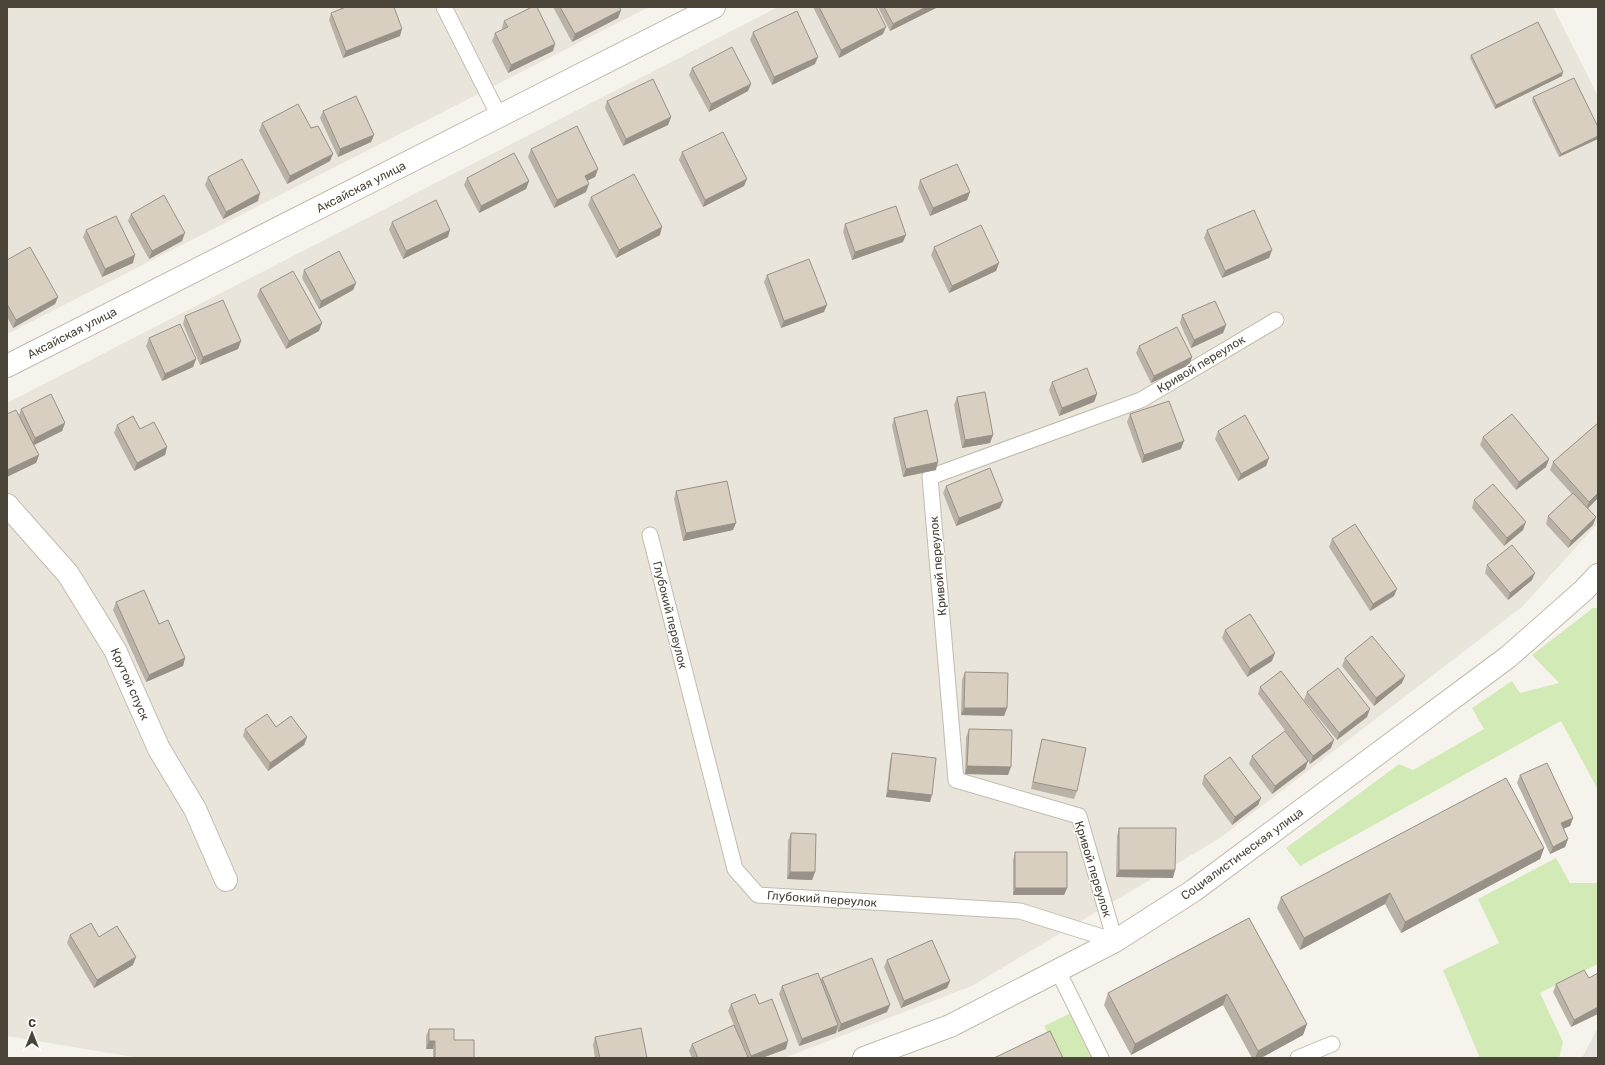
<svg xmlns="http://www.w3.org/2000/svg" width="1605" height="1065" font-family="Rubik,sans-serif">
  <rect width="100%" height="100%" fill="#f6f3ec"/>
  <path fill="#eae5da" d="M7,7H649L7,334Z
    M778,7H1553L1598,96V523L1522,607L1220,838L972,986L784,1058H139L7,1036V403Z"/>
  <path fill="#e6e2dd" d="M1598,1030V1058H1582L1596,1031Z"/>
  <path fill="#d2eab5" d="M1593,608H1598V790L1561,721L1300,866L1286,848L1399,764L1413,770L1484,729L1472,708L1512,681L1520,693L1559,683L1532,655Z
    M1556,858L1570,883H1598V964L1540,993L1563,1042L1559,1058H1480L1443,970L1499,943L1478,899Z
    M1071,1013L1094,1058H1060L1044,1026Z"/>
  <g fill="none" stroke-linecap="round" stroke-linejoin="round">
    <g stroke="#c2bbae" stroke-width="17">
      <path id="service" d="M444,7L499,116
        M650,535L735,869L758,895L1020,911L1115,941
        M1115,941L1079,816L956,780L930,477L1141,400L1276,320
        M1058,971L1101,1058
        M1298,1058L1332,1044"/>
    </g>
    <g stroke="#c2bbae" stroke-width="24">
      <path id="minor" d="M7,366L714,7
        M7,505L68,574L115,650L159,749L195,809L226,880
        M864,1058L950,1026L1115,941L1193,891L1508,657L1584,590L1598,575"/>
    </g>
    <use href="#service" stroke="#fff" stroke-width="15"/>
    <use href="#minor" stroke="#fff" stroke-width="22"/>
  </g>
  <path fill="#bab2a6" d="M553,7H619L621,10L618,18L572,42Z
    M814,7H876L883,34L839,58L814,9Z
    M878,7H938L890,31Z
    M331,13L400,36L343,58L329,20Z
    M504,21L553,51L508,73L492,41L495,33L502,30V28Z
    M753,32L815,64L772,85L750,40Z
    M1471,55L1562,76L1495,109L1470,58Z
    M692,68L751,84L748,91L709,112L689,75Z
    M1533,97L1598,127L1559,157L1532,101Z
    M607,101L671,117L668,125L623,146L605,108Z
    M323,111L374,135L371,142L338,157L320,118Z
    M262,123L330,161L287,184L259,131Z
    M531,149L598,169L595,177L587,181L586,192L554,208L528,157Z
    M682,152L744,186L703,207L679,160Z
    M208,177L258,201L223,219L205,185Z
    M467,178L529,181L526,189L479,213L464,185Z
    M920,180L970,192L967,200L930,216L918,188Z
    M591,197L660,235L616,258L588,205Z
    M131,214L182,241L149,259L128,221Z
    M392,222L448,237L403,259L389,230Z
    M845,224L903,242L852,260L843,232Z
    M86,230L133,263L102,277L83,237Z
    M1207,230L1272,250L1269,258L1222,278L1204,238Z
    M934,247L999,263L996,271L949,293L931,255Z
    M7,260L58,297L55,304L13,328L7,317Z
    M304,270L356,283L353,290L319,309L302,278Z
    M767,275L824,312L781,328L764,282Z
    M260,289L319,331L286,349L257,296Z
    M1182,315L1226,325L1223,333L1191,348L1180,323Z
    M185,316L241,341L238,349L200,365L183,324Z
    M149,338L196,359L193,367L162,381L146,346Z
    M1139,346L1192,357L1189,365L1151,383L1136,353Z
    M1052,382L1097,394L1094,402L1059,416L1049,390Z
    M957,397L993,435L990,443L962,448L954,405Z
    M21,409L65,423L62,431L34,445L39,455L36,463L19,415Z
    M1130,414L1181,449L1142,463L1127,422Z
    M894,418L936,470L903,477L892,426Z
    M1598,423V498L1588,508L1596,517L1593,525L1568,548L1546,524L1548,516L1572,494L1550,470L1553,462Z
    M117,425L167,447L165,455L134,471L114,433Z
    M1218,431L1269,458L1266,466L1238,481L1215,439Z
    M1483,437L1549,459L1546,467L1516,490L1480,445Z
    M946,486L1000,508L956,526L943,493Z
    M676,491L733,530L683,541L674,499Z
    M1474,500L1523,530L1504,546L1472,508Z
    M1332,539L1394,596L1370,611L1329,547Z
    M1487,565L1532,580L1508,600L1485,573Z
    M116,602L159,624L185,658L183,666L146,682L113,610Z
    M1225,630L1272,661L1247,677L1222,638Z
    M1345,658L1402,683L1374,706L1342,666Z
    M965,672L1007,708L1004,716L961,715L962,680Z
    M1260,687L1331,748L1310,764L1258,694Z
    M1307,692L1367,717L1337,740L1304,700Z
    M276,727L307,737L304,745L268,771L243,736L245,729Z
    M969,729L1008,775L965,774L966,737Z
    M1042,739L1077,791L1074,799L1031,789L1040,747Z
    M892,753L930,802L886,797L890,761Z
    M1252,756L1308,761L1305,769L1272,794L1249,764Z
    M1520,775L1573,818L1570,826L1563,829L1568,839L1565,847L1550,854L1517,783Z
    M1204,776L1261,798L1258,805L1232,825L1202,784Z
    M1119,828L1173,878L1116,877L1117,836Z
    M791,833L815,872L812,880L787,879L788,841Z
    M1544,848L1540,859L1401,933L1385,904L1300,950L1277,908L1281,897Z
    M1015,852L1067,888L1064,895H1013V860Z
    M1249,918L1307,1024L1303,1035L1261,1058H1252L1223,1005L1131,1055L1104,1005L1108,993Z
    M70,935L99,937L133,965L94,988L67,943Z
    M887,960L950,981L947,988L901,1008L884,967Z
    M1598,973L1571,1027L1553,992L1556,984L1589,978Z
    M822,978L887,1012L838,1032L837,1029L836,1033L799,1046L779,994L782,986L821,980Z
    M731,1004H759L786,1049L762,1058H692L689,1051L692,1044L734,1025L728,1011Z
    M429,1029L474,1058H433V1049H426V1036Z
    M595,1037L647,1058H595L593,1045Z"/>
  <path fill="#979187" d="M926,7H938L890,31L893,24Z
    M621,10L618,18L572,42L575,34Z
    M886,27L883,34L839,58L841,50Z
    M402,29L400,36L343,58L346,51Z
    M555,44L553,51L508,73L511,65Z
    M818,57L815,64L772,85L774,77Z
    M1563,72L1562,76L1495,109L1496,105Z
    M751,84L748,91L709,112L711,104Z
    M671,117L668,125L623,146L626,139Z
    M374,135L371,142L338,157L340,149Z
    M1598,136V139L1559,157L1561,154Z
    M333,154L330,161L287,184L290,176Z
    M598,169L595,177L582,183L585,176Z
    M747,179L744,186L703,207L705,200Z
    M529,181L526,189L479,213L481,206Z
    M589,184L586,192L554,208L557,200Z
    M970,192L967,200L930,216L933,208Z
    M260,193L258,201L223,219L226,212Z
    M662,227L660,235L616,258L619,250Z
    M450,230L448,237L403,259L406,251Z
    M185,233L182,241L149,259L152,251Z
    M906,235L903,242L852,260L855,252Z
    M1272,250L1269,258L1222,278L1225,271Z
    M135,255L133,263L102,277L105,269Z
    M999,263L996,271L949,293L952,286Z
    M356,283L353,290L319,309L321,301Z
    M58,297L55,304L13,328L16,320Z
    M827,305L824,312L781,328L784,321Z
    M322,323L319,331L286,349L289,341Z
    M1226,325L1223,333L1191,348L1194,340Z
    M241,341L238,349L200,365L203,357Z
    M1192,357L1189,365L1151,383L1154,376Z
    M196,359L193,367L162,381L165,374Z
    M1097,394L1094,402L1059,416L1062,408Z
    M65,423L62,431L32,446L35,438Z
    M993,435L990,443L962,448L965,440Z
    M1184,441L1181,449L1142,463L1144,455Z
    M167,447L165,455L134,471L137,463Z
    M39,455L36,463L7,477V470Z
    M1269,458L1266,466L1238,481L1241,474Z
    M1549,459L1546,467L1516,490L1519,482Z
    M938,462L936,470L903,477L906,469Z
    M1598,493V498L1586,510L1589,502Z
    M1003,501L1000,508L956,526L959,518Z
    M1596,517L1593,525L1568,548L1571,541Z
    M1526,522L1523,530L1504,546L1507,538Z
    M736,523L733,530L683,541L686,533Z
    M1535,573L1532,580L1508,600L1510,593Z
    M1397,589L1394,596L1370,611L1373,604Z
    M1275,653L1272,661L1247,677L1250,669Z
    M185,658L183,666L146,682L149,675Z
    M1405,676L1402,683L1374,706L1376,698Z
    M964,708H1007L1004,716L961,715Z
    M1370,709L1367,717L1337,740L1339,733Z
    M307,737L304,745L268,771L270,763Z
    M1334,740L1331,748L1310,764L1313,756Z
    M1308,761L1305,769L1272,794L1275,786Z
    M967,766L1011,767L1008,775L965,774Z
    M888,790L932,795L930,802L886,797Z
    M1261,798L1258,805L1232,825L1235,817Z
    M1573,818L1570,826L1558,831L1561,823Z
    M1568,839L1565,847L1550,854L1553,847Z
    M1544,848L1540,859L1401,933L1405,922Z
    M1119,870H1175L1173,878L1116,877Z
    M790,872H815L812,880L787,879Z
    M1015,888H1067L1064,895H1013Z
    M1390,893L1385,904L1300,950L1304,938Z
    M136,957L133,965L94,988L97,980Z
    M950,981L947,988L901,1008L904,1001Z
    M1227,994L1223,1005L1131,1055L1135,1044Z
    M890,1005L887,1012L838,1032L841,1024Z
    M1598,1007V1014L1571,1027L1574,1020Z
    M1307,1024L1303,1035L1261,1058H1255L1258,1051Z
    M838,1025L836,1033L799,1046L802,1039Z
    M429,1041H435L433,1049H426Z
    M788,1041L786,1049L762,1058H750L751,1056Z"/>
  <path fill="#d8cfc1" stroke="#979187" d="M346,7H394L402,29L346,51L331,13Z
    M532,7H537L555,44L511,65L495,33L508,27L504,21Z
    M560,7H619L621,10L575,34Z
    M819,7H876L886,27L841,50Z
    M884,7H926L893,24Z
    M797,11L818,57L774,77L753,32Z
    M1538,22L1563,72L1496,105L1471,55Z
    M732,47L751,84L711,104L692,68Z
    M1574,78L1598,127V136L1561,154L1533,97Z
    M653,79L671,117L626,139L607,101Z
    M356,96L374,135L340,149L323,111Z
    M298,104L311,128L318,126L333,154L290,176L262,123Z
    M577,126L598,169L585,176L589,184L557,200L531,149Z
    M723,132L747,179L705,200L682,152Z
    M514,153L529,181L481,206L467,178Z
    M242,159L260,193L226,212L208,177Z
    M957,164L970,192L933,208L920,180Z
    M634,174L662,227L619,250L591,197Z
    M164,195L185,233L152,251L131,214Z
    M436,200L450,230L406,251L392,222Z
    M896,206L906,235L855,252L845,224Z
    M1254,210L1272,250L1225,271L1207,230Z
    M116,216L135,255L105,269L86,230Z
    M981,225L999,263L952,286L934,247Z
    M30,247L58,297L16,320L7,304V260Z
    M339,251L356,283L321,301L304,270Z
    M809,259L827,305L784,321L767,275Z
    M293,271L322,323L289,341L260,289Z
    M223,300L241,341L203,357L185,316Z
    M1215,301L1226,325L1194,340L1182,315Z
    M180,324L196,359L165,374L149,338Z
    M1177,327L1192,357L1154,376L1139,346Z
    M1087,368L1097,394L1062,408L1052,382Z
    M985,392L993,435L965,440L957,397Z
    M51,394L65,423L35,438L21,409Z
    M1169,401L1184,441L1144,455L1130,414Z
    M16,410L39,455L7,470V414Z
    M927,410L938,462L906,469L894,418Z
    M1512,414L1549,459L1519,482L1483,437Z
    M1245,415L1269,458L1241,474L1218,431Z
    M133,416L140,429L154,422L167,447L137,463L117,425Z
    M1598,423V493L1589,502L1553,462Z
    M990,468L1003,501L959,518L946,486Z
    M727,481L736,523L686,533L676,491Z
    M1493,484L1526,522L1507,538L1474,500Z
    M1573,493L1596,517L1571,541L1548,516Z
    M1355,524L1397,589L1373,604L1332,539Z
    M1512,545L1535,573L1510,593L1487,565Z
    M144,590L159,624L168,620L185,658L149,675L116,602Z
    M1250,614L1275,653L1250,669L1225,630Z
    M1372,636L1405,676L1376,698L1345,658Z
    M1338,668L1370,709L1339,733L1307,692Z
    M1281,671L1334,740L1313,756L1260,687Z
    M965,672L1008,673L1007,708H964Z
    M267,714L276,727L291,716L307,737L270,763L245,729Z
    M969,729L1012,730L1011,767L967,766Z
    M1285,731L1308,761L1275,786L1252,756Z
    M1042,739L1086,748L1077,791L1033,782Z
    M892,753L936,758L932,795L888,790Z
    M1230,757L1261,798L1235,817L1204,776Z
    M1547,763L1573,818L1561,823L1568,839L1553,847L1520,775Z
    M1506,778L1544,848L1405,922L1390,893L1304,938L1281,897Z
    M1119,828H1176L1175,870H1119Z
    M791,833L816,834L815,872H790Z
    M1015,852H1067V888H1015Z
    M1249,918L1307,1024L1258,1051L1227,994L1135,1044L1108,993Z
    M91,923L99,937L117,926L136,957L97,980L70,935Z
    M932,940L950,981L904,1001L887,960Z
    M872,958L890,1005L841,1024L822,978Z
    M1584,970L1589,978L1598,973V1007L1574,1020L1556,984Z
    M818,973L838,1025L802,1039L782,986Z
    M755,994L759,1004L772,999L788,1041L751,1056L731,1004Z
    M734,1025L748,1057L745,1058H698L692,1044Z
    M641,1028L647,1058H600L595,1037Z
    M429,1029H454V1040H474V1058H435V1041H429Z
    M1050,1031L1063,1058H994Z"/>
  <g text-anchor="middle" stroke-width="3" stroke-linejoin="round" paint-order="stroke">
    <g font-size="12" fill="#4b4439" stroke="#fff">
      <text transform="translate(361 187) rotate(-27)" y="4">Аксайская улица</text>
      <text transform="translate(72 333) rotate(-27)" y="4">Аксайская улица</text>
      <text transform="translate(1201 364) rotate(-31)" y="4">Кривой переулок</text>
      <text transform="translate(938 566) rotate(-95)" y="4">Кривой переулок</text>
      <text transform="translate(670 615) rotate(76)" y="4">Глубокий переулок</text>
      <text transform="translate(130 684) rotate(66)" y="4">Крутой спуск</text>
      <text transform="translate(1242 854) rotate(-36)" y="4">Социалистическая улица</text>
      <text transform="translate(1093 869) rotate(73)" y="4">Кривой переулок</text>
      <text transform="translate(822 899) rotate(4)" y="4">Глубокий переулок</text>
    </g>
  </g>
  <rect width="1605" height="1065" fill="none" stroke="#4b4439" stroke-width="16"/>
  <g transform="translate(32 1033)" stroke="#ffffff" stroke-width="3" paint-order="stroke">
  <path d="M0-3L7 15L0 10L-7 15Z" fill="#4b4439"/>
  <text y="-6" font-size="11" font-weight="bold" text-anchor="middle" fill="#4b4439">С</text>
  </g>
</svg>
